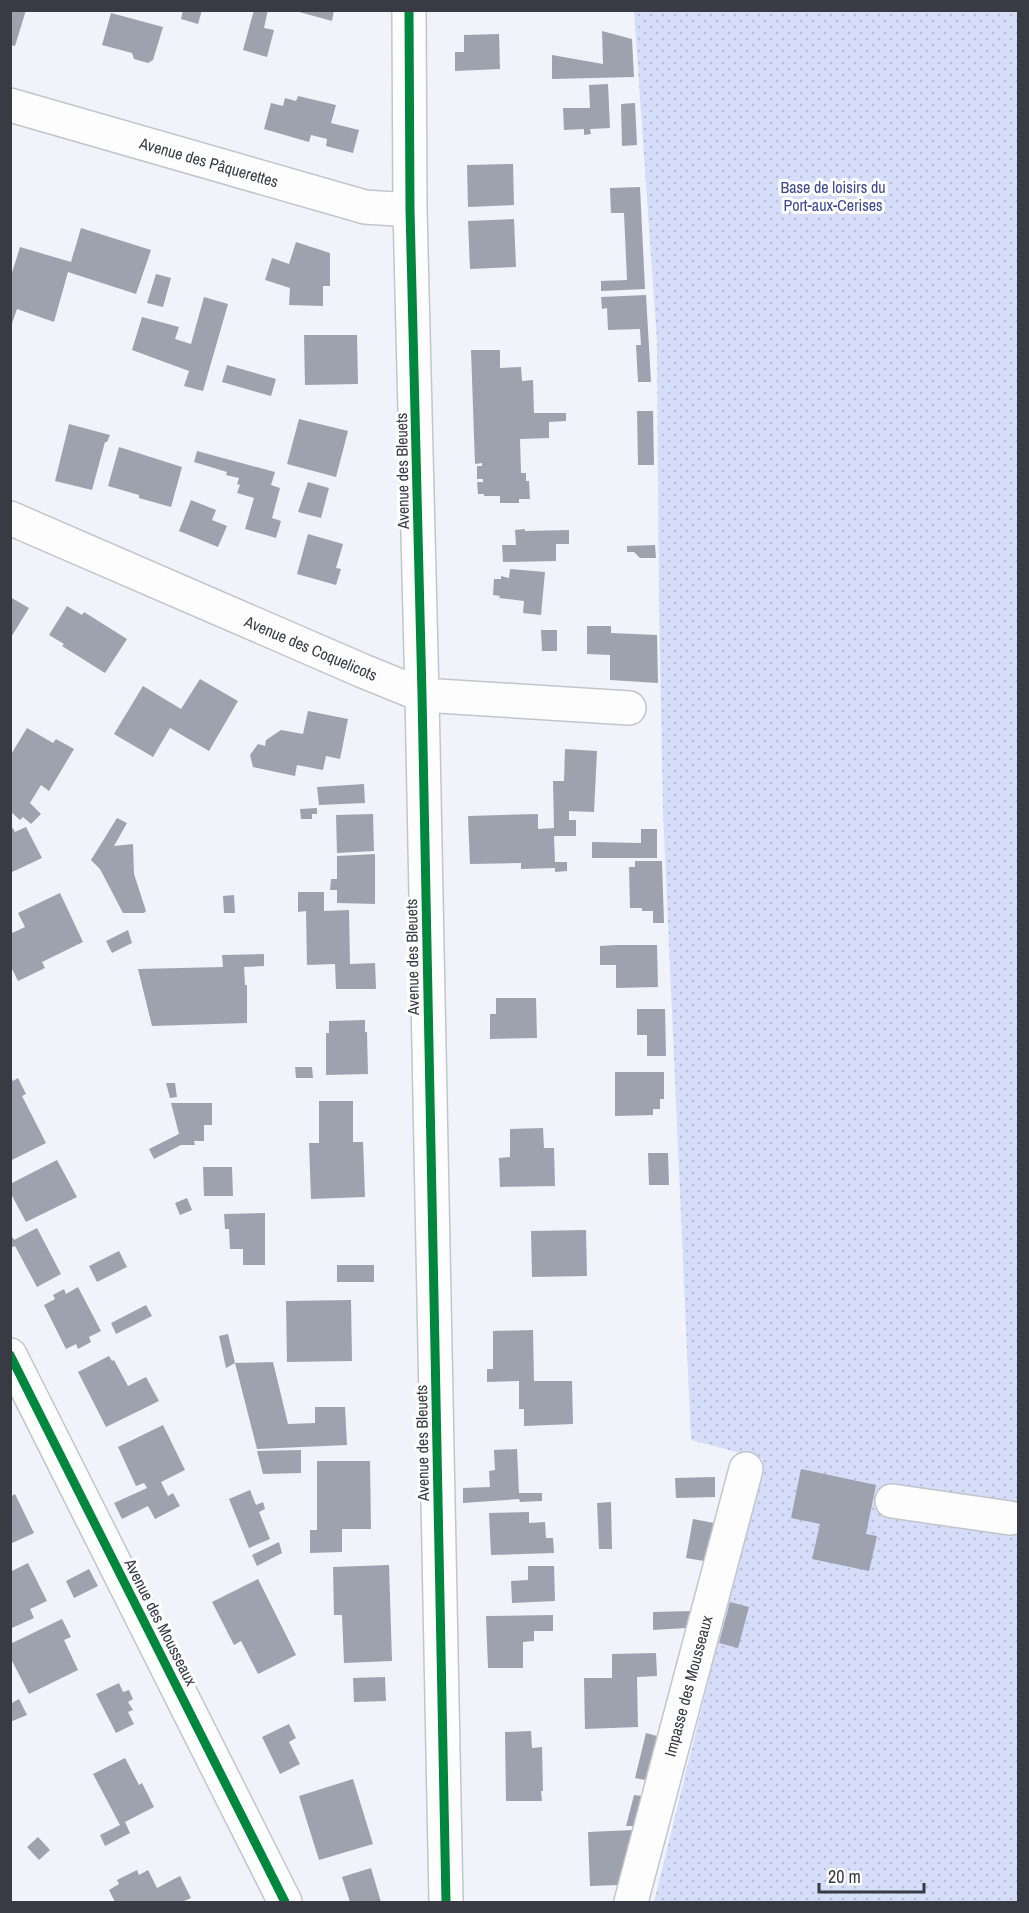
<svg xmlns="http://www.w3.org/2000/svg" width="1029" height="1913" font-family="'Archivo Narrow',sans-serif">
  <defs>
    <pattern id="park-dots" width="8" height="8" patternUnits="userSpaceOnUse" patternTransform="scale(1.5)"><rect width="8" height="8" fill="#d6ddf9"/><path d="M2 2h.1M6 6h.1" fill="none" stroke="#b8bfd7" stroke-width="1.8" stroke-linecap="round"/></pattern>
  </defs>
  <rect width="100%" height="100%" fill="#f0f3fa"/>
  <path fill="url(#park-dots)" d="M634,11H1018V1902H654L763,1459L691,1440L663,810L659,604L657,341Z"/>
  <path fill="#9ea2af" d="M10,10H26L15,46L10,45Z
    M183,10H202L198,24L181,19Z
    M254,10H268L264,28L274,30L267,57L243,50Z
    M292,10H334L332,21Z
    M111,13L163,27L153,60L148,63L134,59L132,53L102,45Z
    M602,31L632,39L634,77L552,79V55L603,64Z
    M499,34L500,69L455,71V52H464V35Z
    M608,84L610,128L590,129L591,134L584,135V129L564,130L563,108H590L589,85Z
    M298,96L336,105L331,123L359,130L353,153L326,146L327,139L311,135L309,142L264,129L271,103L283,106L285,98L296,101Z
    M635,103L637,145L622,146L621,104Z
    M513,164L514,205L468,207L467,165Z
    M640,187L645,289L601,291V281L627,280L624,213H611L610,188Z
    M514,219L516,267L470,269L468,221Z
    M81,228L151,250L136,294L68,272L54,322L17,309L10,329V279L20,247L71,262Z
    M296,242L330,253V286H323V306L289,305L290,288L265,280L272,258L289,264Z
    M156,274L171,278L163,307L147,303Z
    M646,295L651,382H638L636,345H641L640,329L608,330L607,308L602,309L601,297Z
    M204,297L228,304L203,391L184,386L189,371L132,350L142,317L179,327L175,339L191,344Z
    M304,335H357L358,384L305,385Z
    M471,350H500V368L521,367L522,381L533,380L534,413H566V421L549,422V438L520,439L521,473H526V481H529L530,499H519V503H500V496H484V494H478L477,482H483V479H477V466H482V463L475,464Z
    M227,365L276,379L271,396L222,382Z
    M637,411H653L654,465H638Z
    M299,419L348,431L336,477L287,464Z
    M69,424L110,435L107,442H105L92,490L55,481Z
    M119,447L182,467L171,507L139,498V495L108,486Z
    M197,451L275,472L271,485L280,488L272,518L281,521L276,538L245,529L254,498L237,493L240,485L237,484L239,478L226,475L227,472L194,462Z
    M308,482L329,488L321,518L298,512Z
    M191,500L216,510L212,520L227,526L218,547L179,531Z
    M525,529V531L569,530V544H556V561L503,562L502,545H516L515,530Z
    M308,534L343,544L336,568L341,569L336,585L297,574Z
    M655,545L656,558H640L634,552H627V546Z
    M510,569L545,572L541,615L523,613L524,601L499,598L500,596L493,595L494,579H501V576L509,578Z
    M10,597L29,608L10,639Z
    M67,606L82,615L84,612L127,639L105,673L62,646L64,644L49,635Z
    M587,626H611V633L657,635L658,683L610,680V655L587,654Z
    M541,630H557V651H542Z
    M200,679L238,701L209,751L170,728L153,757L114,734L143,686L181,709Z
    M308,711L348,719L340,759L326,756L323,770L297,765L295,776L253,767L250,755L258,744L265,746L266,740L281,730L303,734Z
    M27,728L53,743L56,739L74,749L49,791L41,785L30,803L41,814L31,824L23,817L20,820L10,811V771L12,769L10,768V756Z
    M565,749L597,751L594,812L569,811V820H576V836H554L555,862H567V871L555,872V868L521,869V863L470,864L468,816L538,814V829L554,828L553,781H564Z
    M364,784L365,803L319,805L317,787Z
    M317,808V814H312V819H301L300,809Z
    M373,814L374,851L337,853L336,815Z
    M117,818L127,823L114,846L133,844L134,874L146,911L144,913H123L100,869L91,860Z
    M26,827L42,858L10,873V830L13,828L15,832Z
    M641,829H657V858H592V842L641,843Z
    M375,854V904L337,903V890H330L331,879H337V856Z
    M635,861H662L664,923H653V911H642V908H630L629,867H635Z
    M298,892H324V911L349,910L350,964L375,963L376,989H336L335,964L307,965L306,911L298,912Z
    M60,893L83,942L42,962L45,968L18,981L10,965V934L25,927L18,913Z
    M234,895L235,913H224L223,896Z
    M128,930L132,943L112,953L106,941Z
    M616,945H657L658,987L616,988V965H600V946Z
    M264,954V966L244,967L245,985H247V1023L152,1026L138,969L223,967L222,955Z
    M496,998H536L537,1038L490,1039V1014H496Z
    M637,1009H665L666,1056H647V1035H637Z
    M365,1020V1032H367L368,1074L326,1075V1033H329V1021Z
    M295,1067H312L313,1078H296Z
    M615,1072H664V1099H660V1109H653V1115L615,1116Z
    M10,1076L13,1081L18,1078L26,1094L22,1096L46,1143L10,1161Z
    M166,1083H175L177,1097L170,1098Z
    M319,1101H353V1142H363L365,1197L311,1199L309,1143H319Z
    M171,1103H212V1125H204V1141H194L195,1145H181L154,1159L149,1149L179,1134Z
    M543,1128L544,1148H554L555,1186L500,1187L499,1158L510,1157V1129Z
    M648,1153H668L669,1185H649Z
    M57,1160L77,1197L26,1222L10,1192V1184Z
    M203,1167H232L233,1196H204Z
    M187,1198L192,1210L180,1215L175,1203Z
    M265,1213V1265H243V1249H230L229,1229H225L224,1214Z
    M37,1228L61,1274L37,1287L15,1246L10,1248V1233L14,1240Z
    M586,1230L587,1276L532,1277L531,1231Z
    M119,1251L127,1267L97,1282L89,1266Z
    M337,1265H374V1282H337Z
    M78,1287L101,1331L89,1337L91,1342L78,1349L76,1344L66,1349L44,1305L55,1299L53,1295L64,1289L66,1294Z
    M351,1300L352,1361L287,1362L286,1301Z
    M146,1305L152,1316L116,1334L111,1323Z
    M533,1330L534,1381H572L573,1424L524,1426V1409H519V1381L487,1382V1369H493V1331Z
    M228,1334L235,1363L226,1368L219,1336Z
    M109,1356L112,1361L114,1360L128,1386L146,1377L159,1401L106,1427L78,1372Z
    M273,1362L288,1424L315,1423V1407H345L347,1445L257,1449L235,1363Z
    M163,1425L185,1470L161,1482L168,1496L173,1493L180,1506L155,1519L148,1506L122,1519L114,1503L147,1488L144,1483L136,1486L118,1447Z
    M517,1449L519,1493H542V1501L520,1502L519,1499L463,1503V1488L490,1487L489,1471L495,1470L494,1450Z
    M301,1450V1473L263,1474L257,1451Z
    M317,1461H370L371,1529H342V1552L310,1553V1530H317Z
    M801,1469L876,1485L866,1534L877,1536L869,1571L812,1559L820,1524L791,1518Z
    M715,1477V1497L676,1498L675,1478Z
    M250,1490L256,1505L263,1502L265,1509L259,1512L270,1539L249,1548L229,1499Z
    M15,1494L34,1533L10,1544V1497Z
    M611,1502L612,1549H599L597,1503Z
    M529,1512V1523L545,1522L546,1538H553L554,1553L491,1555L489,1513Z
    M693,1519L714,1523L704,1561L686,1558Z
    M279,1542L282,1553L257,1566L252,1555Z
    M28,1563L47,1601L30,1609L34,1618L12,1628L10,1572Z
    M389,1565L392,1661L344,1663L342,1615H334L333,1567Z
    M528,1566H554L555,1601L512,1603L511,1581L528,1580Z
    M89,1569L98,1586L74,1598L66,1581Z
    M258,1579L296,1655L258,1674L241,1641L234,1645L212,1602Z
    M730,1602L749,1607L738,1648L719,1643Z
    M691,1611L686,1628L653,1630V1612Z
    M553,1615V1631H534V1641L523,1642V1668H488L486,1616Z
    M62,1619L71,1637L64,1640L78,1670L29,1694L10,1657V1644Z
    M656,1653L657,1676L637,1677L638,1727L585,1729L584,1678H612V1654Z
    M385,1677L386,1701L354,1702L353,1678Z
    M119,1683L123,1692L129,1690L133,1699L128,1702L133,1710L128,1712L134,1724L116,1733L96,1694Z
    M19,1699L27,1715L10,1722V1704Z
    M289,1724L296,1738L289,1742L300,1764L280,1774L262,1737Z
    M531,1731L532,1748L542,1747L543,1791H541L542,1801H506L505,1732Z
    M646,1733L657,1736L645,1780L635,1778Z
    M125,1758L139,1785L142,1783L154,1807L125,1822L130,1833L105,1846L100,1835L120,1825L93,1774Z
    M353,1779L373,1844L319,1860L299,1796Z
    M634,1795L642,1796L633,1826H626Z
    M633,1830L618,1885L590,1886L588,1832Z
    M38,1837L50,1850L39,1860L27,1847Z
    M371,1868L381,1902H350L342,1877Z
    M137,1870L139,1875L148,1870L157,1888L180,1876L191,1898L182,1902H115L109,1890L119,1884L117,1880Z"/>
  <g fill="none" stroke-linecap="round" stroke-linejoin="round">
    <g stroke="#c3c5cc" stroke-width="36">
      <path id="minor" d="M409,10L410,210L422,695L446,1902
        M10,105L365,207L410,210
        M10,518L363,671L422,695L629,708
        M10,1355L285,1902
        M892,1501L1010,1518
        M631,1902L746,1469"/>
    </g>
    <use href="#minor" stroke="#fdfdfe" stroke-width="33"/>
    <g stroke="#fefefe" stroke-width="13">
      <path id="cycleway" d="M409,10L410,210L422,695L446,1902
        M10,1355L285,1902"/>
    </g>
    <use href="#cycleway" stroke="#00873e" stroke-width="9"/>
  </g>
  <g text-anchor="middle" stroke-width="6" stroke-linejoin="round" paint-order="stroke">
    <g font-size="16" fill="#393b44" stroke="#fefefe">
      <text transform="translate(209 162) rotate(16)" y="6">Avenue des Pâquerettes</text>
      <text transform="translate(402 471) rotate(-91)" y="6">Avenue des Bleuets</text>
      <text transform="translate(311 648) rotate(23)" y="6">Avenue des Coquelicots</text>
      <text transform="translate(412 957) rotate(-91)" y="6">Avenue des Bleuets</text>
      <text transform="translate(422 1443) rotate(-91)" y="6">Avenue des Bleuets</text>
      <text transform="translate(161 1622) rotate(63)" y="6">Avenue des Mousseaux</text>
      <text transform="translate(688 1686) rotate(-75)" y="6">Impasse des Mousseaux</text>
    </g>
    <g font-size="16" fill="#3d4891" stroke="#fefefe">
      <text x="833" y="193">Base de loisirs du<tspan x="833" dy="18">Port-aux-Cerises</tspan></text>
    </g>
  </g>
  <rect width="1029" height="1913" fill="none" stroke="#393b44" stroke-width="24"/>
  <path d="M819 1883v9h105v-9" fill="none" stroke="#393b44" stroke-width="3"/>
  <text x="828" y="1883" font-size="18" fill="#393b44" stroke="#fefefe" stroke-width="4.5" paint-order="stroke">20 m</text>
</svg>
